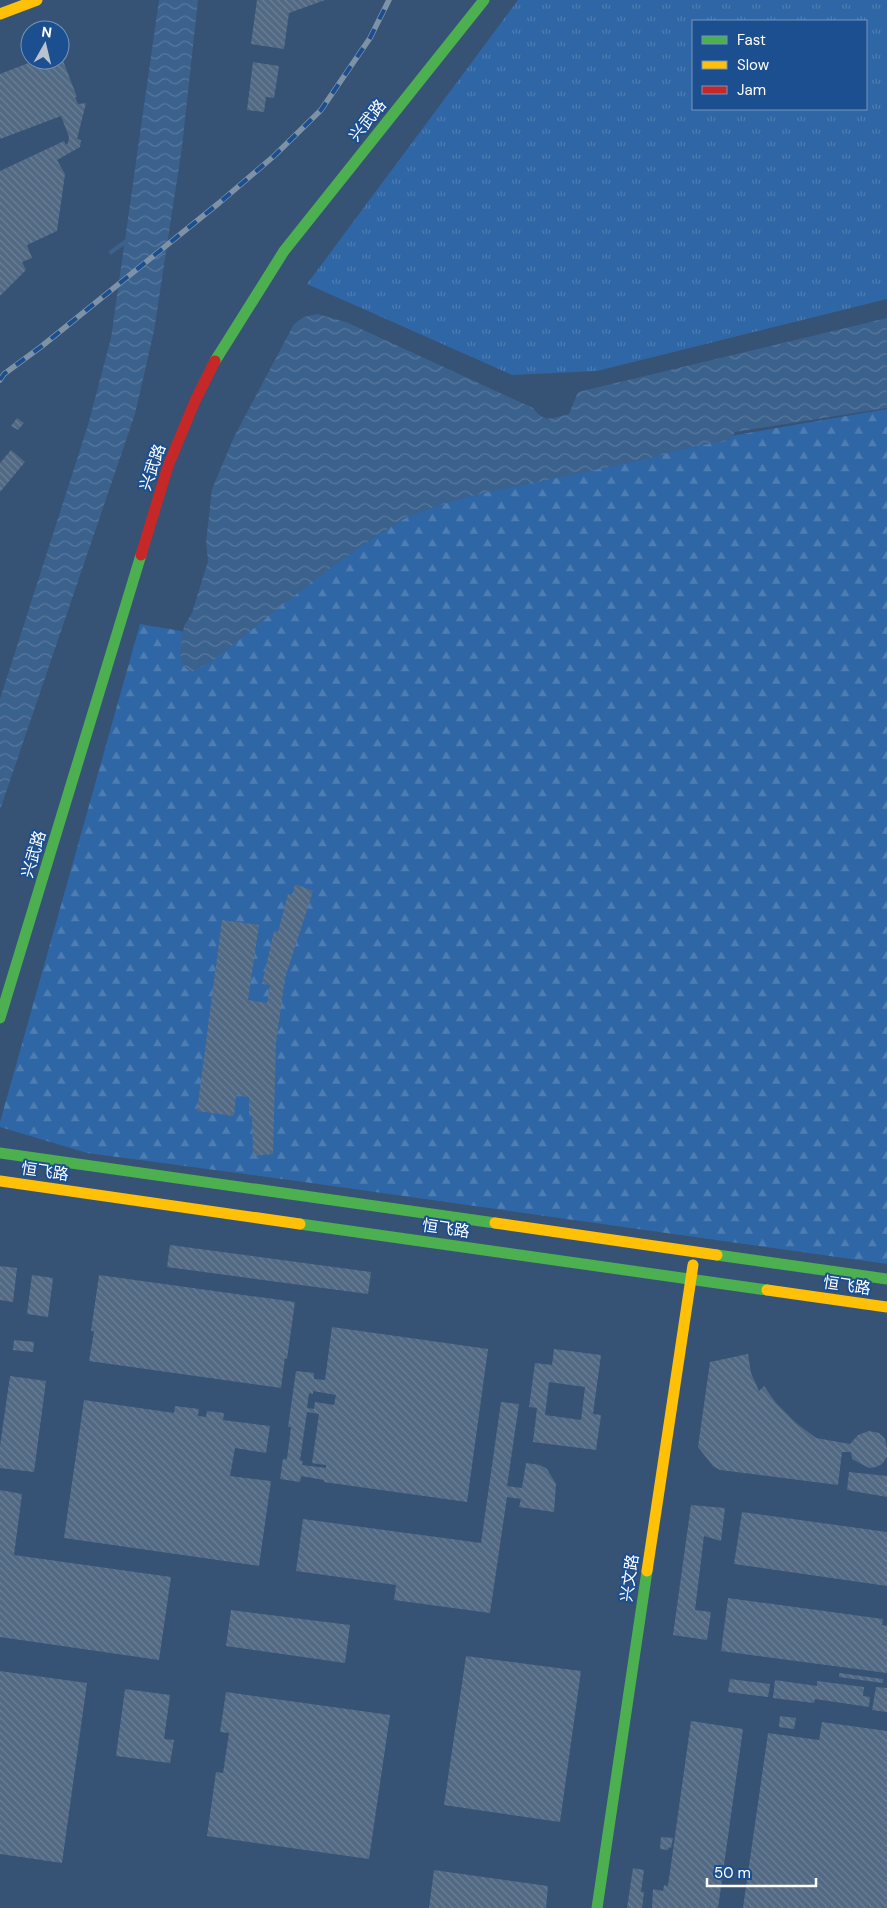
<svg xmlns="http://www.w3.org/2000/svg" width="887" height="1908" font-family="'DM Sans','Noto Sans SC',sans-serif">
  <defs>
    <pattern id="grass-tufts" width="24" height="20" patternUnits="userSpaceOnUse" patternTransform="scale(1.25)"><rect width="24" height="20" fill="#2f66a5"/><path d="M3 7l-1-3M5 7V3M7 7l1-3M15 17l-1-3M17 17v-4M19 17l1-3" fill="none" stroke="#4e7db2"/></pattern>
    <pattern id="forest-firs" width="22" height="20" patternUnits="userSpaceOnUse" patternTransform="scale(1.25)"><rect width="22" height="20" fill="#2f66a5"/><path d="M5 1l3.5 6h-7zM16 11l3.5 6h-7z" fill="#4e7db2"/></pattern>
    <pattern id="water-waves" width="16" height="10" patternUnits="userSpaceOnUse" patternTransform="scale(1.25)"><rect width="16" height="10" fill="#3b618d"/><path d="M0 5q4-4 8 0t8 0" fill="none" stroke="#58799e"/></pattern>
    <pattern id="building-back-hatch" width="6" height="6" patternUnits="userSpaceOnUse" patternTransform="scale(1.25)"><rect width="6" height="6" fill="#526984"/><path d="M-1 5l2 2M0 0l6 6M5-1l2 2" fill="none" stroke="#6c8096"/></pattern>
  </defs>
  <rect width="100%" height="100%" fill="#365274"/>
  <path fill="url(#grass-tufts)" fill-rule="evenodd" d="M518,0H887V299L597,371L512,375L307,284ZM693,21H866V109H693Z"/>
  <path fill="url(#forest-firs)" d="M887,409V1264L304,1182L87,1153L0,1127V1122L140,624L216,637L347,533L475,480Z"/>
  <path fill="url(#water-waves)" d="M159,0H198L182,147L154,331L135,414L0,810V699L88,425L111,338Z
    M317,314L346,322L533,408C545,424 552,418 569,414L578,392L887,318V408L735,432L730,440L723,442L696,446L638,461L471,496L434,507L404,519L367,542L317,578L210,663L191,672L183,666L180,652L184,626L192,613L208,561L206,542L212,489L234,437L294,324L304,317Z"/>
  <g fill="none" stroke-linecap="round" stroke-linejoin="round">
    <path stroke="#3b618d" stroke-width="4.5" d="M111,252L128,240"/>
  </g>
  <path fill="url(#building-back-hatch)" fill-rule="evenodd" d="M257,0H325L289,13L284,49L251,44Z
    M60,53L77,97H75L78,104L86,103L77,139L81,140L80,147L57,160L65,174L57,231L27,245L32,258L22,262L26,270L0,296V171L64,141L66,145L68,143L69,137L61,116L0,139V74L36,60H60Z
    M253,62L279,66L274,98L266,97L264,112L247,110Z
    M17,418L24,423L18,430L11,426Z
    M11,450L25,462L0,492V463Z
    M295,884L313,891L285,978L276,1043L273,1154L253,1156L252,1116H249V1097L236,1095L234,1116L197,1111L222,920L259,925L248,1000L267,1003L270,985L262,984L274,931L278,932L288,894L293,895Z
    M170,1245L371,1272L368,1294L167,1267Z
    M0,1266L17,1268L13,1302L0,1300Z
    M32,1275L53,1278L48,1317L27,1314Z
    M99,1275L295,1302L287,1359L285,1358L281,1388L89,1361L94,1331H91Z
    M332,1327L488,1349L467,1502L324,1482V1480L301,1476L300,1482L280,1479L283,1459H287L291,1427H288L296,1371L314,1373V1379L325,1380ZM313,1391L336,1395L334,1405L315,1402L314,1409L307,1408L309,1393L313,1394ZM307,1412L319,1414L312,1463L326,1465V1468L302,1465L303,1461L300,1460Z
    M14,1340L34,1342L33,1352L13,1350Z
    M554,1349L601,1355L593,1414L601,1415L596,1450L533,1442L537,1408L529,1407L535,1363L552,1365ZM549,1382L585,1387L581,1420L545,1415Z
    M748,1354L751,1373L759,1391L764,1386L776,1403L796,1423L816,1438L850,1444L858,1435L869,1431L879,1433L885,1439L887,1448V1457L882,1464L876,1467L869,1468L852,1459L851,1452H842L838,1485L720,1470L713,1466L698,1447L710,1362Z
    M10,1376L46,1381L34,1472L0,1468V1446Z
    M84,1400L174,1413L175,1406L199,1409L198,1416L206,1417L207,1411L224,1413L223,1420L270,1426L266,1453L235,1448L230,1476L271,1481L259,1566L64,1538Z
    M501,1402L519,1404L507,1486L522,1488L526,1463L540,1465L547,1469L556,1484L554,1512L519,1507L521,1499L507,1497L490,1613L394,1600L396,1585L296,1571L303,1519L481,1543Z
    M849,1472L887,1476V1497L847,1490Z
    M0,1490L22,1494L14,1555L171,1577L159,1660L0,1637Z
    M691,1505L725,1508L721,1541L704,1536L695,1610L711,1612L707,1640L673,1635Z
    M742,1512L887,1532V1586L734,1564Z
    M728,1598L883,1619L882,1625L887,1626V1673L721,1651Z
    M231,1610L350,1625L345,1663L226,1646Z
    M466,1656L581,1671L560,1822L444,1805Z
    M0,1671L87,1683L62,1863L0,1854Z
    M839,1673L883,1679V1683L839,1677Z
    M730,1679L770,1684L768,1697L728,1692Z
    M775,1680L817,1686V1681L864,1687L863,1696L870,1697L869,1707L815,1699L814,1703L773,1698Z
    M876,1687L887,1688V1712L872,1710Z
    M125,1689L170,1695L164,1739L174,1740L170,1763L116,1756Z
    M226,1692L390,1715L369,1859L207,1836L216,1772L223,1773L229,1733L220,1732Z
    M780,1716L796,1718L794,1729L779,1727Z
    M691,1721L743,1729L718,1908H652L653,1889L663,1891L664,1885L668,1886Z
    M822,1722L887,1731V1908H743L768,1733L819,1740Z
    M661,1837L673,1838L671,1848L669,1847L668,1850L660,1849Z
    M633,1868L644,1870L641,1892H644L642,1908H627Z
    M434,1870L548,1886L546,1908H429Z"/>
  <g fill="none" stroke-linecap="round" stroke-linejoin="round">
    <path stroke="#4caf50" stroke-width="11" d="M215,361L284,251L484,0
      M0,1018L141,555
      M0,1153L495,1223
      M300,1224L767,1290
      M717,1255L887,1279
      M597,1908L647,1571"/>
    <path stroke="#ffc107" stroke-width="11" d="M0,14L37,0
      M0,1181L300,1224
      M495,1223L717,1255
      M767,1290L887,1307
      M647,1571L693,1265"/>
    <path stroke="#c62828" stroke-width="11" d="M141,555L168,466L195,401L215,361"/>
    <g stroke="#7e92a7" stroke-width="5.5">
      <path id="rail" d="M0,380L4,374L42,346L219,203L274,156L321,110L370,38L389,0"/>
    </g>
    <use href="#rail" stroke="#1b4f8f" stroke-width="4" stroke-dasharray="11" stroke-linecap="butt"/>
  </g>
  <g text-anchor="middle" stroke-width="4" stroke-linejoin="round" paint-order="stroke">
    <g font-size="16" fill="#fff" stroke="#1b4f8f">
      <text transform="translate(367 120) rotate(-51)" y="6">兴武路</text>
      <text transform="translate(152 467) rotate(-71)" y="6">兴武路</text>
      <text transform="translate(33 854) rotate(-73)" y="6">兴武路</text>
      <text transform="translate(45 1171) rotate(8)" y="6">恒飞路</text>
      <text transform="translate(446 1228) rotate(8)" y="6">恒飞路</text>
      <text transform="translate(847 1285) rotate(8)" y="6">恒飞路</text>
      <text transform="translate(629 1578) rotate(-82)" y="6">兴文路</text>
    </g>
  </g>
  <rect x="692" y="20" width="175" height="90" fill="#1b4f8f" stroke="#7695bc"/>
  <rect x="702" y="36" width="25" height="8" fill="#4caf50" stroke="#7695bc"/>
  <text x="737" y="45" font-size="15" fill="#ffffff">Fast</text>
  <rect x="702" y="61" width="25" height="8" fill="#ffc107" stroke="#7695bc"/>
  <text x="737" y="70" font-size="15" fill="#ffffff">Slow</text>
  <rect x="702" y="86" width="25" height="8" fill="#c62828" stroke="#7695bc"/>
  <text x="737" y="95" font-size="15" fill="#ffffff">Jam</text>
  <g transform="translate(45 45) rotate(8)"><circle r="24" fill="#1b4f8f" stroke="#7695bc"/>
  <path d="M0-4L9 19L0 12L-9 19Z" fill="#b9c2ce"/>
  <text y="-8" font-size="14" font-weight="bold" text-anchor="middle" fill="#ffffff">N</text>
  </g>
  <path d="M707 1878v8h109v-8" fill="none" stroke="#ffffff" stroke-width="2.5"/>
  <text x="714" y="1878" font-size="15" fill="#ffffff" stroke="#1b4f8f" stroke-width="4" paint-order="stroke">50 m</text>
</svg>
